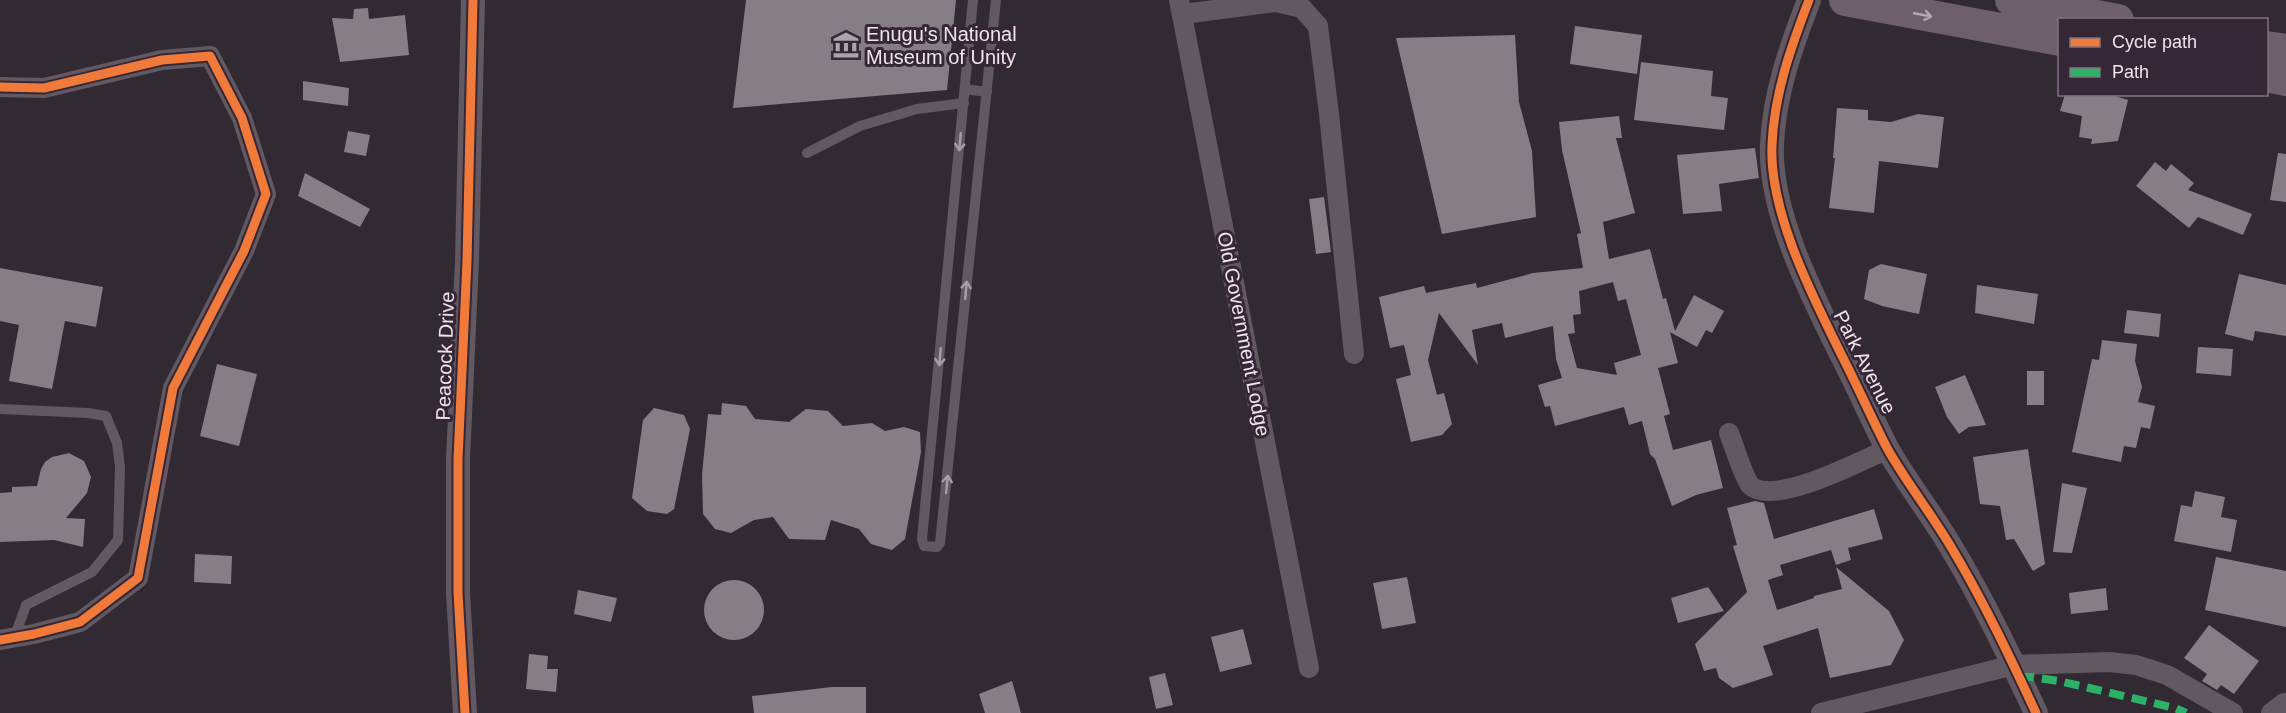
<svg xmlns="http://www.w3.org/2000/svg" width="2286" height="713" font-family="Arial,sans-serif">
  <rect width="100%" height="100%" fill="#322a32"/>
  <path fill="#857e85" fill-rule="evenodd" d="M746,0H956L947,90L733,108Z
    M368,8L369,19L405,15L409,55L340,62L332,18L353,19L354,9Z
    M1575,26L1642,35L1637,74L1570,64Z
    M1515,35L1519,102L1532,151L1536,217L1442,234L1396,38Z
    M1641,62L1713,71L1711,96L1728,98L1724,130L1634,120Z
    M303,81L349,88L348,106L303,100Z
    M2065,94H2108L2128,100L2118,141L2091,144L2092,139L2079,137L2082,116L2060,111Z
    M1837,108L1868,110V120L1891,122L1918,114L1944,117L1938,168L1879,161L1874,213L1829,208L1835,158H1833Z
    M1619,116L1622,138H1616L1635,213L1603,222L1609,259L1650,249L1663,299L1666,298L1675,331L1694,295L1724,311L1712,333L1706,330L1697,347L1670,332L1678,363L1658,368L1670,414L1664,416L1673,450L1711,440L1723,488L1696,495L1672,506L1655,459L1650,454L1642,421L1629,425L1624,407L1555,426L1550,406L1545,407L1538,385L1562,378L1556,359L1553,326L1505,338L1502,323L1472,330L1478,365L1439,313L1428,360L1437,395L1444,393L1452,424L1442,435L1411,442L1396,379L1411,375L1404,345L1390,348L1379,297L1424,286L1426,293L1476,283L1477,288L1533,273L1583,268L1577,234L1581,233L1562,150L1559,122ZM1613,282L1618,301L1626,299L1641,355L1614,363L1617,375L1577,368L1568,334L1575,333L1573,315L1581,314L1579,291Z
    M348,131L370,135L366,156L344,152Z
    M1755,148L1759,178L1719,184L1722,211L1683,214L1677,155Z
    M2278,153L2286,154V202L2270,200Z
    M2155,162L2166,171L2171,164L2194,183L2188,190L2252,214L2243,235L2198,217L2189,228L2136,186Z
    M305,173L370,209L360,227L298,196Z
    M1324,197L1331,252L1316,254L1309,199Z
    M1881,264L1927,274L1919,314L1882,306L1864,299L1869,270Z
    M0,268L103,287L96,327L65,321L52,389L9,381L19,325L0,321Z
    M2239,274L2286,285V336L2255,331L2253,341L2225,334Z
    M1977,285L2038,294L2034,324L1975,313Z
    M2127,310L2161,314L2159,337L2124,333Z
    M2102,340L2137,344L2135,361L2142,387L2138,402L2155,406L2150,429L2141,427L2136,448L2124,446L2121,462L2072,452L2092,359L2099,360Z
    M2198,347L2233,349L2231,376L2196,373Z
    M217,364L257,374L239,446L200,436Z
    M2027,371H2044V405H2027Z
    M1965,375L1986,425L1969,427L1959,434L1947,417L1935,387Z
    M722,403L746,406L755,419L789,422L806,409L828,411L843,426L872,423L885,431L904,427L920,432L921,452L905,539L892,550L871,544L859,529L831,520L825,540L789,539L773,517L754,520L731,533L715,529L703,514L702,474L708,414L721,415Z
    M654,408L684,415L690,429L674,509L667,514L647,511L632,498L643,420Z
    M2028,449L2045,564L2033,571L2014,539L2006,540L2000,506L1980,504L1973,457Z
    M69,453L84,461L91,477L87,493L66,518L85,519L83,547L54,540L0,542V493L12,492V487L37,486L41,469L45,462L52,457Z
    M2062,483L2087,488L2072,553L2053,552Z
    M2195,491L2225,497L2221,517L2237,520L2231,552L2174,541L2181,505L2192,507Z
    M1755,501L1764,503L1774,539L1874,509L1883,539L1848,548L1851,560L1836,565L1831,550L1780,565L1783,575L1768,580L1777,610L1814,598V596L1842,589L1836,567L1889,611L1904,640L1891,665L1830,678L1818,628L1763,646L1773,675L1733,688L1719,678L1716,668L1704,671L1695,644L1747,592L1733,546L1737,545L1727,508Z
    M195,554L232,556L231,584L194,582Z
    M2216,557L2286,571V627L2205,610Z
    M1407,577L1416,623L1382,629L1373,583Z
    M704 610a30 30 0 1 1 60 0a30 30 0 1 1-60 0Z
    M1708,587L1724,611L1678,623L1671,598Z
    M2106,588L2108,610L2071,614L2069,593Z
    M578,590L617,598L611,622L574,614Z
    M2209,625L2259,661L2234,694L2221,685L2217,690L2202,681L2207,674L2184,658Z
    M1243,629L1252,664L1220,672L1211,637Z
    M529,654L548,656L547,669H558L556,692L526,689Z
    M1165,673L1173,705L1156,709L1149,677Z
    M1012,681L1021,713H985L979,694Z
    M832,687H866V713H754L752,696Z"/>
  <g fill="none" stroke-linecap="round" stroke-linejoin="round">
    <path stroke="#625862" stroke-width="10" d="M973,0L922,539L924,546L937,547L940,543L996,0
      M965,89L987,92
      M807,153L860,126L917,109L964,103
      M0,409L88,413L106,416L117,443L120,467L118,540L92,572L26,605L15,636"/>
    <path stroke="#625862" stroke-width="20" d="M1179,0L1309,668
      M1183,14L1276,2L1302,8L1318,26L1329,114L1354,354
      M0,87L44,88L162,60L210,56L242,118L266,194L244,251L173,388L138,578L80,622L34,634L0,640
      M1729,433C1733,443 1744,478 1750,485C1773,508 1862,460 1888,449
      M1821,713L2014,665L2109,662L2136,665L2167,675L2233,713
      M2271,713L2284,703"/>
    <path stroke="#625862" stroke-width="24" d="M1809,0C1791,47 1774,94 1772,145C1769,212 1812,295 1841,354C1857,385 1871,417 1887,448C1906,482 1931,513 1951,547C1983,600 2010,657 2036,713
      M465,713L458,593V459L467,261L473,0"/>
    <path stroke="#6d5f6c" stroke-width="32" d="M1845,0L2060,40
      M2011,0L2118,20
      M2266,47L2286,50
      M2266,76L2286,80"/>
    <path stroke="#2db169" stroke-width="8" stroke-dasharray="15 8" stroke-linecap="butt" d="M2019,677H2031L2059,681L2175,708L2186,713"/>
    <g stroke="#352735" stroke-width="13">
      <path id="cycleway" d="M1809,0C1791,47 1774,94 1772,145C1769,212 1812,295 1841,354C1857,385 1871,417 1887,448C1906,482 1931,513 1951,547C1983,600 2010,657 2036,713
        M0,87L44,88L162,60L210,56L242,118L266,194L244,251L173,388L138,578L80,622L34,634L0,640
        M465,713L458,593V459L467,261L473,0"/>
    </g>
    <use href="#cycleway" stroke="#f17a3a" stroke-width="9"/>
  </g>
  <defs><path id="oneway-shaft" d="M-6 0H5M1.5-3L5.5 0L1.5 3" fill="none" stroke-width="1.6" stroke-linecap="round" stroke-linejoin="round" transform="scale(1.5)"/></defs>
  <use stroke="#b3a8b3" href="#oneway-shaft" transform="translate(1923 15) rotate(11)"/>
  <g stroke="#a89ea8">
    <use href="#oneway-shaft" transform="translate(960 142) rotate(95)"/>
    <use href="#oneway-shaft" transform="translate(966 290) rotate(-85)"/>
    <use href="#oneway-shaft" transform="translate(940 357) rotate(95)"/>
    <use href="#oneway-shaft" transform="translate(947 484) rotate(-84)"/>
  </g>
  <defs>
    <g id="museum-bare" transform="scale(2.07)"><path d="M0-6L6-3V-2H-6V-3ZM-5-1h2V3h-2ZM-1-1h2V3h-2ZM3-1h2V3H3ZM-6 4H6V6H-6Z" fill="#aca3ac" stroke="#352735" stroke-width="2.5" paint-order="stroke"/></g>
  </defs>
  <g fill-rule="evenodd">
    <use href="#museum-bare" x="846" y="45"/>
  </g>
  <g text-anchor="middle" stroke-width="6" stroke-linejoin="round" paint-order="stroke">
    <g font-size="20" fill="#ede4ed" stroke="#352735" text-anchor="start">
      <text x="866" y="41">Enugu's National<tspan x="866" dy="23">Museum of Unity</tspan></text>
    </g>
    <g font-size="20" fill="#ede4ed" stroke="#352735">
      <text transform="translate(1244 334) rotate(79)" y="7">Old Government Lodge</text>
      <text transform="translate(445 356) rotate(-88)" y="7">Peacock Drive</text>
      <text transform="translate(1865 362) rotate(63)" y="7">Park Avenue</text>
    </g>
  </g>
  <rect x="2058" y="18" width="210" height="78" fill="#352735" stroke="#7f737f" stroke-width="1.5"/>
  <rect x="2070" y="38" width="30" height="9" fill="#f17a3a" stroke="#7f737f" stroke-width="1.5"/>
  <text x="2112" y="48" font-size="18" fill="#ede4ed">Cycle path</text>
  <rect x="2070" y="68" width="30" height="9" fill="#2db169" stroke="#7f737f" stroke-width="1.5"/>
  <text x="2112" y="78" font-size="18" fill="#ede4ed">Path</text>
</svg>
